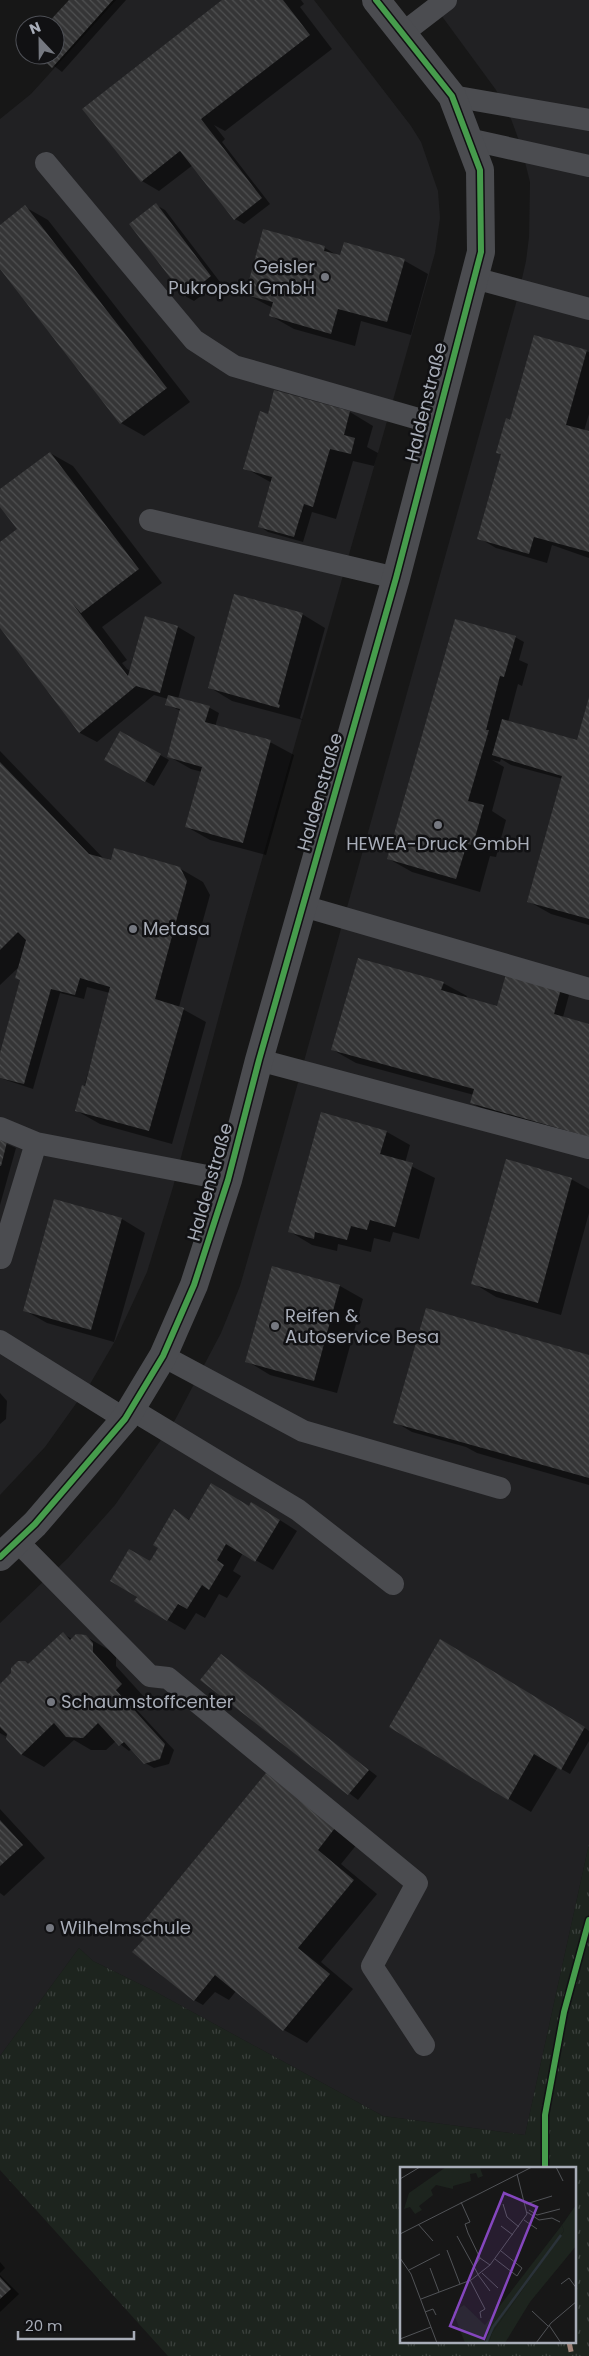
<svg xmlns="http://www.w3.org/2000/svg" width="589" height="2356" font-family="Poppins,sans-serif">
  <defs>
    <pattern id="grass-tufts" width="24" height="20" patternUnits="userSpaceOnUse" patternTransform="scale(1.25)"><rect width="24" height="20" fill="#1d241e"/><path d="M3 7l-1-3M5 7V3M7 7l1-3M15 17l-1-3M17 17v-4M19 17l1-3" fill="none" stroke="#3b413d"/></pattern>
    <pattern id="building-back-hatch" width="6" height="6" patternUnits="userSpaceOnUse" patternTransform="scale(1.25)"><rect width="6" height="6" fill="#353536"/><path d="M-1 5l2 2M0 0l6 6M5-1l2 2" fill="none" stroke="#4f5051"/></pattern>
  </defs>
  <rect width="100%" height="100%" fill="#171717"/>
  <path fill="#212123" d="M116,0H314L411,126L421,142L438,191L440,218L435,253L245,919L173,1187L147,1272L115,1341L90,1384L45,1447L0,1495V119L31,94Z
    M430,0H589V1844L525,2135L383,2116L154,1991L93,1961L79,1948L0,2056V1623L68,1558L115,1505L175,1420L221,1333L240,1286L280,1147L518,296L526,261L529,237L530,182L521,146L511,119L496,90Z"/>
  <path fill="url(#grass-tufts)" fill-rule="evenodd" d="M589,1844V2356H168L0,2170V2056L79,1948L93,1961L154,1991L383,2116L525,2135ZM402,2168H575V2342H402Z"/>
  <path fill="#0007" d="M71,0H126L62,72L40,55H55V25H48Z
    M224,0H301L304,4L300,7L332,49L225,131L214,125L225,139L222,142L270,204L244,224L235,219L193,165L159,191L142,181Z
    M156,205L165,210L220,282L194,301L185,296Z
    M25,207L48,220L190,402L144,436L121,423L0,267V227Z
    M264,231L325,248L340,257L405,261L428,274L411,335L361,321L355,346L294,329L271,316L273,308L246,294Z
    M535,337L589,352V414L584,431L589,433V558L552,545L547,563L496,548L479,538L502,455L498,452L511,421Z
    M350,412L373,426L367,447L378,453L374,466L353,461L336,519L312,512L303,542L268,532L259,526L272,483L245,468L269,415Z
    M50,453L73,466L162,583L102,627L127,660L122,663L127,669L131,671L146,618L178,627L195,637L178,699L210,708L219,713L215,727L270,742L294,755L266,855L210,840L187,827L202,772L191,769L168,756L181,711L166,704L168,699L154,695L97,742L80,733L0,626V544L19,530L0,505V491Z
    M302,614L325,628L300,718L303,720L232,701L209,687Z
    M515,637L524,642L519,660L528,664L522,686L518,684L508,722L578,742L589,700V925L551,914L528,901L563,779L511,765L501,759L500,762L492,760L504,767L492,811L506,820L496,857L490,856L480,892L412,872L389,859Z
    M121,733L169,760L154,786L106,759Z
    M0,751L105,860L179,868L203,882L210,895L179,1007L206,1022L172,1144L100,1124L77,1111L106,1012L110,993L87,987L84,999L60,993L33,1089L0,1078V1057L21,981L19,967L0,985Z
    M443,983L467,996L466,998L498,1008L560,990L569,995L563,1017L589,1025V1144L498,1118L472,1103L474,1095L356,1063L333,1050Z
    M322,1114L387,1132L410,1145L405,1163L435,1178L419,1239L393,1232L390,1242L374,1238L371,1252L338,1244L337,1251L312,1245L289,1231Z
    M0,1141L16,1148L0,1205Z
    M571,1179L589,1189V1213L561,1315L496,1297L473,1283Z
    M55,1201L122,1219L145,1233L114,1342L47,1323L24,1310Z
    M273,1267L340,1286L363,1299L337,1393L270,1375L247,1361Z
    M589,1357V1485L477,1453L466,1447L412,1432L395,1422Z
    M0,1393L7,1401L6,1419L0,1424Z
    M248,1506L269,1513L297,1531L273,1570L243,1553L233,1571L241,1576L227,1598L219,1594L205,1618L196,1613L185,1630L135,1601L150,1562L159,1547L175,1511L190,1520Z
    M63,1634L72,1639L85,1636L109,1650L116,1657V1666L145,1698L134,1707L174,1750L169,1764L154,1768L145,1763L132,1749L129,1751L116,1741L106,1750H91L74,1740L44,1767L21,1754L7,1737L0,1733V1685L29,1665Z
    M221,1656L377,1776L358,1800L202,1680Z
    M582,1726L589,1731V1741L570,1774L558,1767L531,1812L390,1727Z
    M266,1775L358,1843L341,1864L377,1894L321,1962L353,1989L307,2043L284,2030L236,1991L229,2000L215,1992L203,2005L194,2000L145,1938Z
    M0,1809L45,1858L4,1896L0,1893Z
    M0,2262L5,2268L0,2273Z
    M0,2275L19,2294L0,2312Z"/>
  <path fill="url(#building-back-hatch)" d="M69,0H113L52,68L38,55H55V25H46Z
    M222,0H283L310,35L201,119L262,198L234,220L180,151L141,182L82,109Z
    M156,203L211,276L185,297L129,224Z
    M25,205L167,388L120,424L0,269V225Z
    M263,229L325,246L324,251L340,255L344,242L405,259L387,322L338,309L331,334L269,316L273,302L245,295Z
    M534,335L587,350L566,425L589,431V552L534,537L529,554L477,539L501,454L496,453L506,418L510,420Z
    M274,390L350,411L344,435L355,438L351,454L330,449L313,507L304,504L294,537L258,527L272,477L243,469L260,411L268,414Z
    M50,452L139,569L81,613L72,603L128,676L145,616L178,626L160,693L136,686L79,733L0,628V542L17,529L0,507V489Z
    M234,594L303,613L278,704L280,705L279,708L208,688Z
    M455,619L516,636L504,677L500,676L486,730H489L468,801L484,805L473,845L467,844L456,879L387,859Z
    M168,695L210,706L205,722L271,740L243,843L185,827L202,767L167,757L180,709L165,705Z
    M589,697V919L527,902L562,776L492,755L502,719L577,740Z
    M120,731L161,754L145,782L104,760Z
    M0,762L89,854L111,860L114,848L180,867L187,881L155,999L184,1008L149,1131L75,1111L82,1085L85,1086L110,987L80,978L75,995L51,989L24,1084L0,1078V1053L20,980L15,978L26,940L18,932L0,950Z
    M358,958L444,982L441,990L497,1006L506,974L561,989L554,1014L589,1024V1137L470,1103L474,1089L331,1050Z
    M321,1112L387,1131L380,1154L413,1163L395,1227L370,1220L367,1230L351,1226L347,1240L315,1232L314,1239L288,1232Z
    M0,1140L7,1142L1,1166H0Z
    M506,1159L572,1178L538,1303L471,1284Z
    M54,1199L122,1218L91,1330L23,1311Z
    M272,1266L340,1285L314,1381L245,1362Z
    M426,1308L589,1355V1478L393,1423Z
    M211,1483L249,1506L251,1502L280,1520L255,1562L226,1544L217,1560L224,1565L209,1590L202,1585L187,1609L178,1604L167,1621L134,1601L137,1597L110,1581L129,1549L150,1561L158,1548L153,1545L174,1509L189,1520Z
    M63,1632L70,1640L76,1634L86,1635L93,1643V1652L122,1684L116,1690L165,1744L160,1759L144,1764L124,1742L119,1746L98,1723L83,1738L66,1737L54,1723L21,1755L6,1739L7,1734L0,1727V1684L11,1673V1668L18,1661H25L28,1664Z
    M440,1639L585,1727L561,1770L534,1754L508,1800L389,1727Z
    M221,1654L369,1770L348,1795L200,1680Z
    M266,1773L335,1828L318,1850L354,1880L298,1948L330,1974L283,2031L215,1975L194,2001L132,1952L144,1939L135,1932Z
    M0,1820L23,1845L0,1866Z
    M0,2277L11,2289L0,2299Z"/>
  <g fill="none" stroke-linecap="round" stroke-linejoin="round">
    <path stroke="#4b4c50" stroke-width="22" d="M403,33L446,0
      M452,96L589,120
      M468,139L589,166
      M46,163L194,340L234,366L436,424
      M474,278L589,309
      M150,520L396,578
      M303,906L589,989
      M259,1060L589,1148
      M0,1128L36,1143
      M1,1258L36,1143L228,1180
      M0,1341L125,1419
      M163,1356L303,1431L500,1488
      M131,1409L298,1510L393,1584
      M17,1541L150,1676L168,1678L417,1883L372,1966L424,2045"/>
    <path stroke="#4b4c50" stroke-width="28" d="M0,1557L35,1524L125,1419L163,1356L194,1285L228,1180L259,1060L396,578L481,252L480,170L452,96L376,0"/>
    <path stroke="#a18479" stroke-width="5" stroke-dasharray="10 5" stroke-linecap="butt" d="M569,2342L572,2356"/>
    <g stroke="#111113" stroke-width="9">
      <path id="cycleway" d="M0,1557L35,1524L125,1419L163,1356L194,1285L228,1180L259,1060L396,578L481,252L480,170L452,96L376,0
        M545,2168V2115L564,2012L589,1920"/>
    </g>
    <use href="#cycleway" stroke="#469c4c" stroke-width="6"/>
  </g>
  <g fill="#757880" stroke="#111113" stroke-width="2">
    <circle cx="325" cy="277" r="5"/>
    <circle cx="438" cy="825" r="5"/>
    <circle cx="133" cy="929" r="5"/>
    <circle cx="275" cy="1326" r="5"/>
    <circle cx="51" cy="1702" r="5"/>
    <circle cx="50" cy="1928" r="5"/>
  </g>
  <g text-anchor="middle" stroke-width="5" stroke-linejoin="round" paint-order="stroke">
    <g font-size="18" fill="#a8adb8" stroke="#111113" text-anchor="start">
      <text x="315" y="273" text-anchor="end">Geisler<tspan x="315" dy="21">Pukropski GmbH</tspan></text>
      <text x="438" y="850" text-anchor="middle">HEWEA-Druck GmbH</text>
      <text x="143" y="935">Metasa</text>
      <text x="285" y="1322">Reifen &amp;<tspan x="285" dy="21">Autoservice Besa</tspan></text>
      <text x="61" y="1708">Schaumstoffcenter</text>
      <text x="60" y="1934">Wilhelmschule</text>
    </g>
    <g font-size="18" fill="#a8adb8" stroke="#111113">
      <text transform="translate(426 402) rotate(-76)" y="6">Haldenstraße</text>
      <text transform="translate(320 792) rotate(-74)" y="6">Haldenstraße</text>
      <text transform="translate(210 1182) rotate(-74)" y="6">Haldenstraße</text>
    </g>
  </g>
  <g transform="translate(400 2167)">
    <rect width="176" height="176" fill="#171717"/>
    <path d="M162,58L164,64L92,166L89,176H65L53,145L64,138L85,158Z" fill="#1d241e"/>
    <path d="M176,38V79L130,135L105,176H89L92,166L164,64L162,58Z" fill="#1d241e"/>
    <path d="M46,0H83L80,1L83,9L78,11L76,6L70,7L71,14L53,19V22L36,18L31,23L33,28L19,39L22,43L15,47L10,40L4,42L9,26Z" fill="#1d241e"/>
    <path fill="none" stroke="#2a3239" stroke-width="2.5" d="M86,176L93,160L161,68"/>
    <path fill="none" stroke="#515357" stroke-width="1" d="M156,0L163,14M0,12L20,0M61,35L70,55L65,57L68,66L80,91M103,37L107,50L119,60M126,37L152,29M129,43L137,48L160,42M127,45L139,53L152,51L160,55M124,53L137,62M18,57L33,74M101,59L113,68M0,67L132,0M57,69L79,109M47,83L60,117M0,91L11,107L37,176M95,92L117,109L122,101L101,84M76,97L80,91L90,98M30,101L39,125M9,103L40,87M82,106L98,121M79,109L90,124M70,113L85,142L80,145L81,151M161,117L169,111L177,122M21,132L71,113L90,98L127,47L117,7M132,144L148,159M25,145L33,142L36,148M149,158L161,176M0,172L31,160M136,176L151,156L177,134"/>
    <path fill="#8446be" fill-opacity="0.15" stroke="#8446be" stroke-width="2.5" d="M104,26L137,40L84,172L50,159Z"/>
    <rect width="176" height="176" fill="none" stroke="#a8adb8" stroke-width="2.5"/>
  </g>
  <g transform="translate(40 40) rotate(338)"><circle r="24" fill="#111113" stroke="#4d4f55"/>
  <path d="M0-4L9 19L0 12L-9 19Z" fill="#757880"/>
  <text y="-8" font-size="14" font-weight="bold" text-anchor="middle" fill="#a8adb8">N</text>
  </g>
  <path d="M18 2331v8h116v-8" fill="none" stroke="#a8adb8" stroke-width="2.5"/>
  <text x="25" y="2331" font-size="15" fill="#a8adb8" stroke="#111113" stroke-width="4" paint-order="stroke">20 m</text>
</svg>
